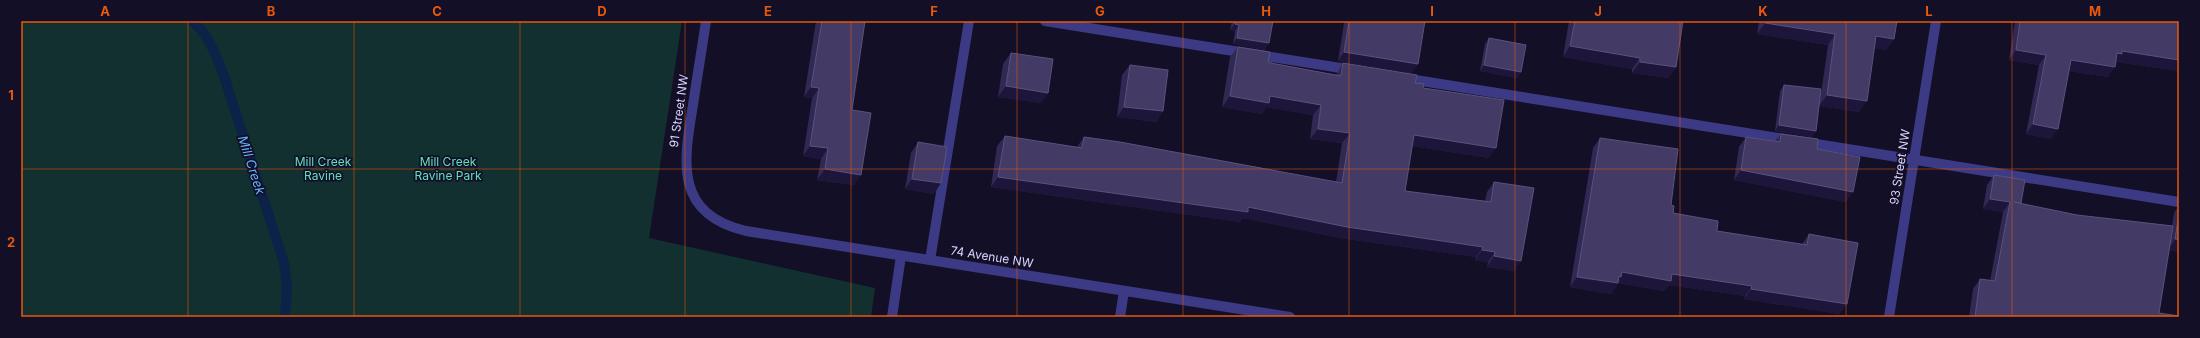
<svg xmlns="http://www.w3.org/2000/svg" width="2200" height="338" font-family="Inter,sans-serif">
  <rect width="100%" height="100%" fill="#130f26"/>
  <path fill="#12302f" d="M21,21H682L649,238L875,288L871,317H21Z"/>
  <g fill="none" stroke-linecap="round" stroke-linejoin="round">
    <path stroke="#0c2248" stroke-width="10" d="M192,21C209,35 215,53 223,73L284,263L287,286L285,317"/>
    <path stroke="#3d3a85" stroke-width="10" d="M706,21C702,49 697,77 693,105C683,164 675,214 746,231L1290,317
      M1045,21L1353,70
      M1403,78L2179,202
      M930,260L969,21
      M892,317L901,256
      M1120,317L1124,291
      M1889,317L1936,21"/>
  </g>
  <path fill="#312854" d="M816,21H865L852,110L854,185L817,180L821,159L803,156L812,98L804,97Z
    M1232,21H1273L1265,50L1233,44L1235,31L1230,30Z
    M1345,21H1349L1418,64L1411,73L1338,61L1344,23Z
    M1569,21H1683L1676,67L1668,78L1632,73V69L1563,57Z
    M1759,21H1897L1894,39L1886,50L1874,48L1859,112L1819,106L1812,137L1775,131L1780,91L1784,85L1820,101L1828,45L1757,34Z
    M2015,21H2179V71L2117,62L2108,77L2069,71L2051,139L2026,134L2039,65L2009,60Z
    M1489,38L1521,72L1517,78L1480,71L1485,44Z
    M1238,47L1268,62L1336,75L1343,63L1415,83L1423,88L1489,158L1412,146L1405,191L1485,201L1487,192L1494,182L1514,271L1487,267L1488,262L1475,260L1476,257L1340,238L1243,218L1240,222L991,187L997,146L1005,136L1077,147L1084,137L1336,182L1342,143L1310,139L1313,115L1266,107L1262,114L1222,107L1230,57Z
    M1011,53L1048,93L1041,103L998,97L1003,64Z
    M1130,65L1163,111L1156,122L1117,117L1122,75Z
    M1781,134L1817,149L1846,202L1734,180L1739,147L1746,137L1775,141Z
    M1600,138L1671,205L1673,213L1717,231L1802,244L1809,234L1847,304L1839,314L1744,299L1745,296L1669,285L1664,291L1618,283L1611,294L1570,287L1593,148Z
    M918,142L934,194L905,189L911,153Z
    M1994,175L2020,204L2077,215L2172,226L2174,213L2179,205V252L2169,250L2159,313L2179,317H1969L1973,289L1980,279L1990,281L2003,212L1983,209L1987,185Z"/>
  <path fill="#1d163a" d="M1765,23L1835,34L1828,45L1757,34Z
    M1235,24L1239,25L1235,31L1230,30Z
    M1876,36L1894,39L1886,50L1868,47Z
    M1237,38L1269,43L1265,50L1233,44Z
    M1570,46L1640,58L1632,69L1563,57Z
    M2016,50L2046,55L2039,65L2009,60Z
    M2122,51L2179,60V71L2117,62L2115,64L2117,53Z
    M1344,52L1418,64L1411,73L1338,61Z
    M2071,60L2115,67L2108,77L2064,70Z
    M1640,62L1676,67L1668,78L1632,73Z
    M1484,65L1521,72L1517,78L1480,71Z
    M1006,86L1048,93L1041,103L998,97Z
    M811,87L819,88L812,98L804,97Z
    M1827,95L1867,101L1859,112L1819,106Z
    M1230,96H1270L1321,105L1313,115L1266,107L1262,114L1222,107Z
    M1124,107L1163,111L1156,122L1117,117Z
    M2033,124L2058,129L2051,139L2026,134Z
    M1779,125L1816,131L1812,137L1775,131Z
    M1318,129L1350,133L1342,143L1310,139Z
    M1414,135L1496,148L1489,158L1406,145Z
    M810,146L828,148L821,159L803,156Z
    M825,169L861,175L854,185L817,180Z
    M1741,170L1853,192L1846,202L1734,180Z
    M998,177L1248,207L1483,247L1476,257L1340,238L1243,218L1240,222L991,187Z
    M912,179L941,183L934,194L905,189Z
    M1990,199L2010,202L2003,212L1983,209Z
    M2175,239L2179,240V252L2168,250Z
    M1482,250L1495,252L1488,262L1475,260Z
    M1494,256L1521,261L1514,271L1487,267Z
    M1622,272L1672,274L1752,286L1745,296L1669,285L1664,291L1618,283L1611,294L1570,287L1577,277Z
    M1751,289L1847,304L1839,314L1744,299Z"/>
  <path fill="#433a66" stroke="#5a527e" d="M822,21H865L852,110L871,113L861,175L825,169L828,148L810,146L819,88L811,87Z
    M1235,21H1273L1269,43L1237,38L1239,25L1235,24Z
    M1349,21H1425L1418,64L1344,52Z
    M1575,21H1683L1676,67L1640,62V58L1570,46Z
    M1765,21H1897L1894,39L1876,36L1867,101L1827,95L1835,34L1765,23Z
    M2020,21H2179V60L2122,51V54L2117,53L2115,67L2071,60L2058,129L2033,124L2046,55L2016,50Z
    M1489,38L1526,45L1521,72L1484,65Z
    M1238,47L1270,52L1268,62L1276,64L1341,76L1343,63L1417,75L1415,83L1424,84L1423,88L1504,100L1496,148L1414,135L1405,191L1491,202L1494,182L1534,188L1521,261L1494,256L1495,252L1482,250L1483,247L1347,227L1248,207V212L998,177L1005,136L1082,148L1084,137L1120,142L1342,183L1350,133L1318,129L1321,105L1270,96L1269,103L1230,96Z
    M1011,53L1053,59L1048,93L1006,86Z
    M1130,65L1168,70L1163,111L1124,107Z
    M1784,85L1821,89L1816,131L1779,125Z
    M1781,134L1818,139L1817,149L1860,157L1853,192L1741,170L1746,137L1780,142Z
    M1600,138L1678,149L1671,205L1674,206L1673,213L1718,221L1717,231L1807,245L1809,234L1858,243L1847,304L1751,289L1752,286L1672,274L1671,281L1622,272L1621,277L1619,276L1618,283L1577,277Z
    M918,142L947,147L941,183L912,179Z
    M1994,175L2025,180L2021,203L2014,202L2077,215L2173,226L2159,313L2179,316V317H1975L1980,279L1995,281L2010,202L1990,199Z
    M2179,214V240L2175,239Z"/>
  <path fill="none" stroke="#e8590c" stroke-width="1" stroke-opacity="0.55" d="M188,21V317M354,21V317M520,21V317M685,21V317M851,21V317M1017,21V317M1183,21V317M1349,21V317M1515,21V317M1680,21V317M1846,21V317M2012,21V317M21,169H2179"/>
  <g text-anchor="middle" stroke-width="3.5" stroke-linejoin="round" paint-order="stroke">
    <g font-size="12" fill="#d9d4ff" stroke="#130f26">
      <text transform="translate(679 111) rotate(-82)" y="4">91 Street NW</text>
      <text transform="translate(1900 167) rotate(-81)" y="4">93 Street NW</text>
      <text transform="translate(992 257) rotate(9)" y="4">74 Avenue NW</text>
    </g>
    <g font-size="12" fill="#5fe0c0" stroke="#130f26">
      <text x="323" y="166">Mill Creek<tspan x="323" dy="14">Ravine</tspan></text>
      <text x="448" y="166">Mill Creek<tspan x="448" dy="14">Ravine Park</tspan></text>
    </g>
    <g font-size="13" font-style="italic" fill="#62b6ff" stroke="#130f26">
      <text transform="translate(252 165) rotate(72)" y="5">Mill Creek</text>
    </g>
  </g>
  <rect width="2200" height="338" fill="none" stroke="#130f26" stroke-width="44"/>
  <rect x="22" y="22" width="2156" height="294" fill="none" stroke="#e8590c" stroke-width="1.5"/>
  <g font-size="13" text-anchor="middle" font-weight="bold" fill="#e8590c">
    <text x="105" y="16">A</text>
    <text x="271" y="16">B</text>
    <text x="437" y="16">C</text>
    <text x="602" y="16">D</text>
    <text x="768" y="16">E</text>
    <text x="934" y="16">F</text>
    <text x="1100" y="16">G</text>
    <text x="1266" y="16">H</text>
    <text x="1432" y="16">I</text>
    <text x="1598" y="16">J</text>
    <text x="1763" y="16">K</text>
    <text x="1929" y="16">L</text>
    <text x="2095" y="16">M</text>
    <text x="11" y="100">1</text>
    <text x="11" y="247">2</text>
  </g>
</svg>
